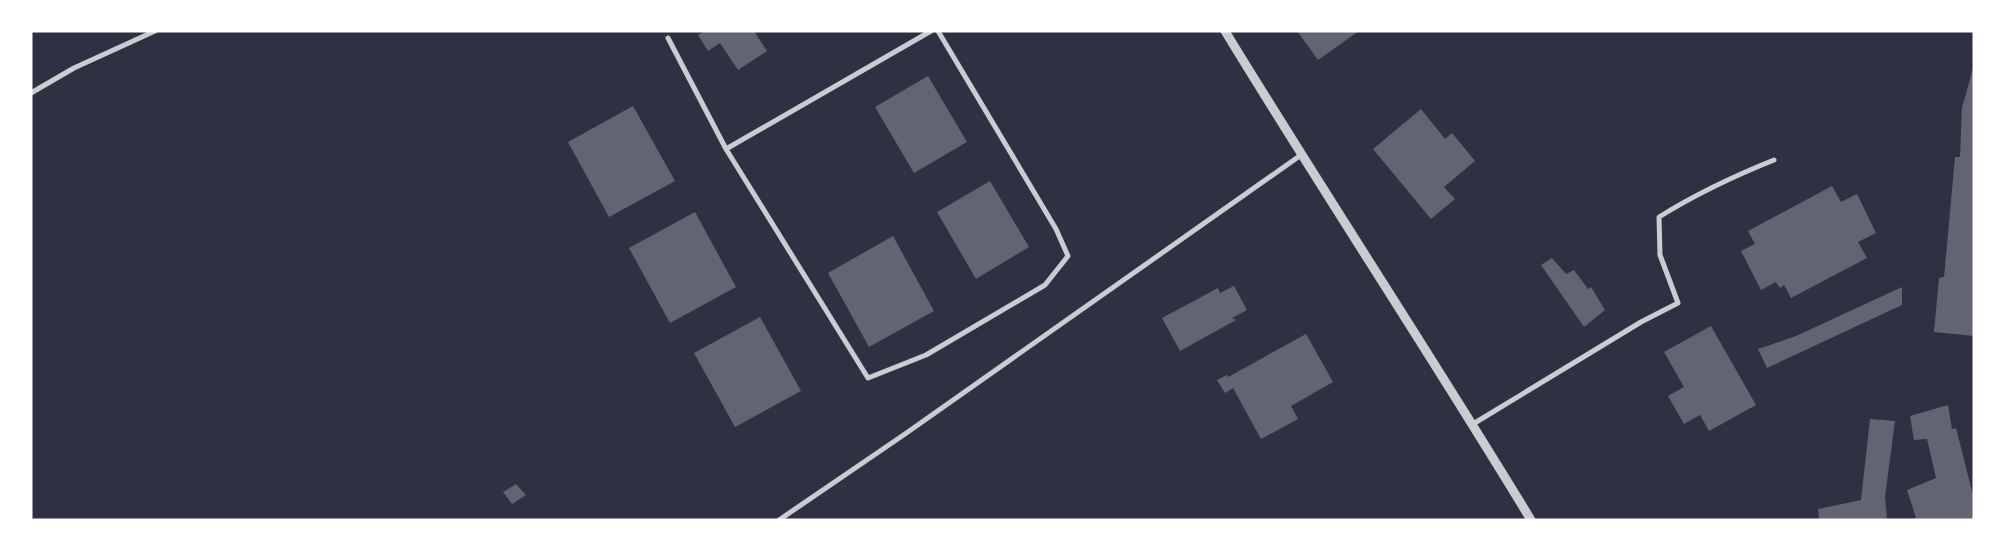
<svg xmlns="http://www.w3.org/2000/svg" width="2005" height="551" font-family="Jost,sans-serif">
  <rect width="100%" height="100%" fill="#2d3142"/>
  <path fill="#626471" d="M705,31H754L767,51L738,70L720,43L708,51L698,35Z
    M1297,31H1359L1318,60Z
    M1973,68H1974V336L1934,332L1939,278L1944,277L1955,157H1960L1962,108Z
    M928,76L967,142L914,173L875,107Z
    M633,106L675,181L609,217L568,142Z
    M1421,109L1445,139L1452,133L1475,161L1444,187L1455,199L1431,219L1373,149Z
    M990,181L1029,247L976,279L937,212Z
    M1832,186L1841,202L1857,194L1876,233L1858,242L1867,258L1791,298L1784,285L1780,288L1776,282L1761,290L1741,251L1755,244L1748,231Z
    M695,212L736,287L670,323L629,248Z
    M893,236L934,311L869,347L828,273Z
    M1552,258L1566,274L1574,270L1588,289L1591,287L1605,310L1584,327L1541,265Z
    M1234,286L1247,310L1232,318L1236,320L1180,351L1162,318L1218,288L1220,293Z
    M1902,287V305L1767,368L1758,349L1796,336Z
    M760,317L801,391L735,427L694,353Z
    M1711,326L1756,405L1709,431L1700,415L1684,424L1668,396L1684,387L1664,352Z
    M1306,334L1333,382L1291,406L1298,419L1261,439L1233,388L1225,393L1217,380L1227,375L1228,377Z
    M1948,405L1952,429L1956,428L1974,499V520H1912L1916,518L1907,490L1936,478L1927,439L1914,440L1910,416Z
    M1870,419L1895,421L1885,497L1887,520H1819L1818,509L1861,500Z
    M516,484L526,495L512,504L503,492Z"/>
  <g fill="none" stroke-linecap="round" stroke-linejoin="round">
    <path stroke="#caccd0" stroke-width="5" d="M668,38L726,149L931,31
      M31,93L74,68L155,31
      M726,149L868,378L926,355L1045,285L1068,256L1056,229L938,31
      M1473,424L1641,322L1678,303L1660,255L1659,217C1696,194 1734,176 1774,160
      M779,520L905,434L1301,155"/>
    <path stroke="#caccd0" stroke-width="9" d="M1225,31C1325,195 1431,355 1531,520"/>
  </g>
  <rect width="2005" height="551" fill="none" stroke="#ffffff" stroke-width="65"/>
</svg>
